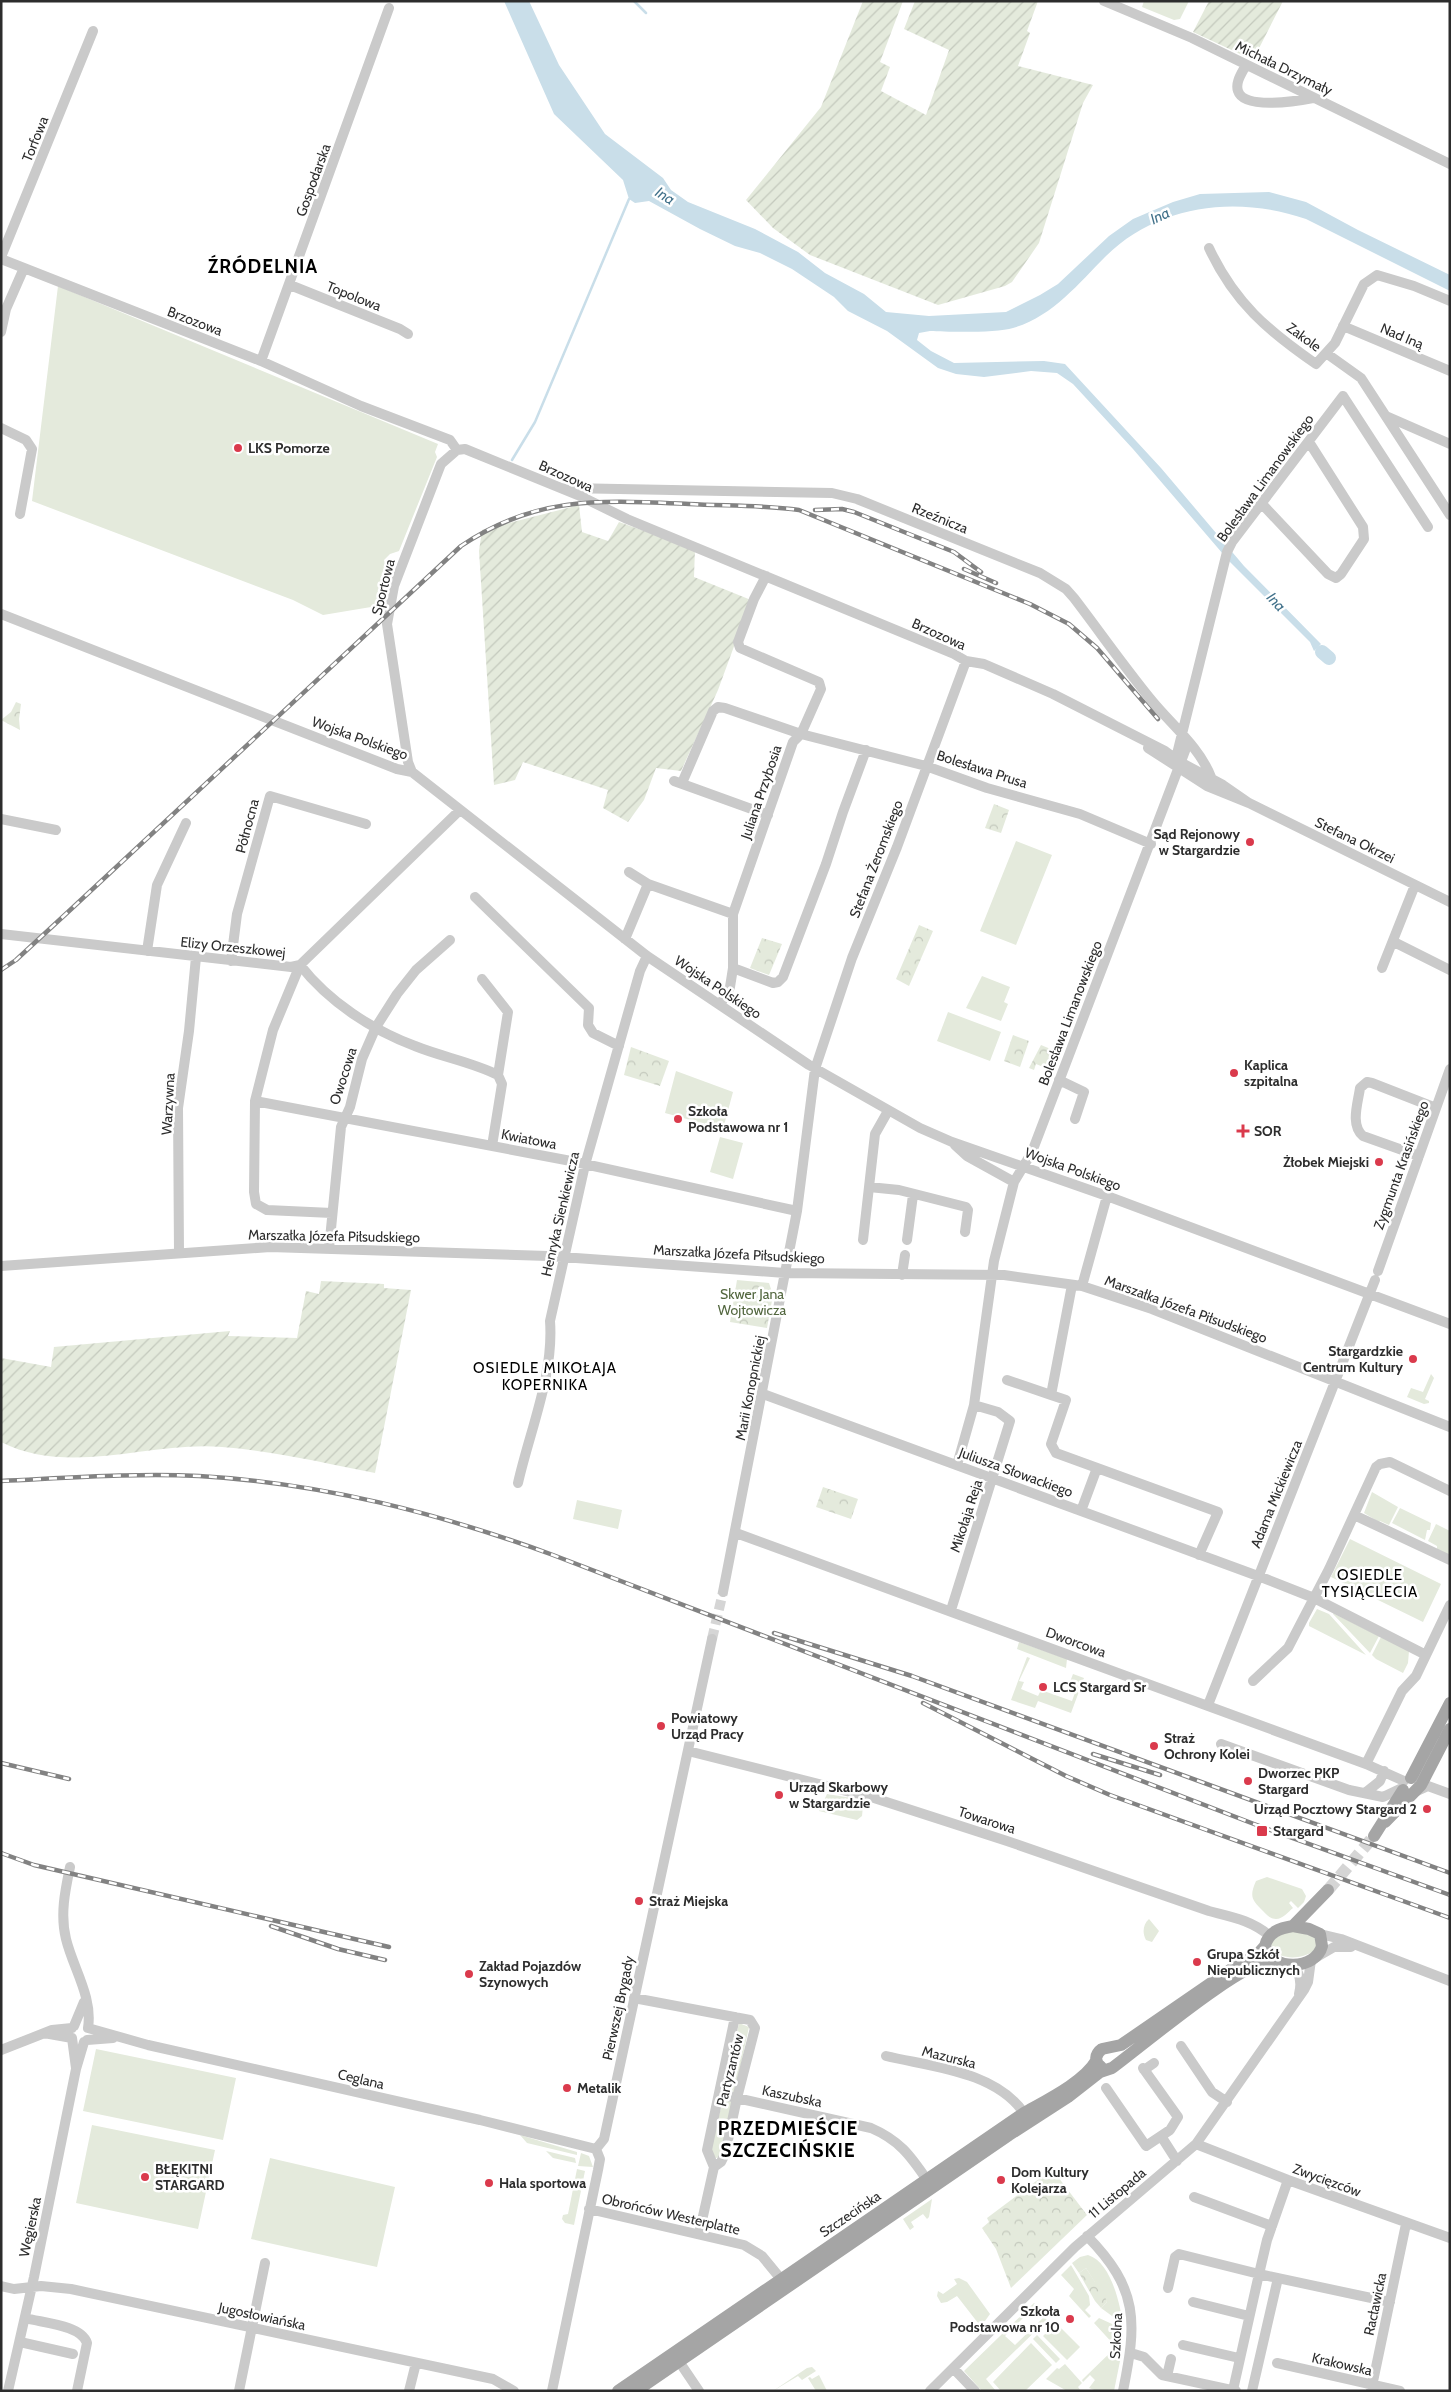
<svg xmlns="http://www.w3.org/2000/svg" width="1451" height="2392" font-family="Cabin,sans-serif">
  <defs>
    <pattern id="forest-crowns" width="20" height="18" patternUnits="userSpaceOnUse" patternTransform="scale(1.25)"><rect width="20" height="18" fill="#e4eadc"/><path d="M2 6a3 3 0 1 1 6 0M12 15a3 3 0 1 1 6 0" fill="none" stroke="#c4c9bd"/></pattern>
    <pattern id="garden-furrows" width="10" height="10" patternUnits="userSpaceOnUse" patternTransform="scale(1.25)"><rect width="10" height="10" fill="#e4eadc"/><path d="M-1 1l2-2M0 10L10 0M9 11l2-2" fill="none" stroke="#c4c9bd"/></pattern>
  </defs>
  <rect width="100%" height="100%" fill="#fff"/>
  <path fill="#e4eadc" d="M1144,1H1189L1180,19L1174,20L1142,7Z
    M58,286L438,444L435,452L437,457L399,551L390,554L384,560L390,582L383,605L323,615L293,600L32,501Z
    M1016,841L1052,855L1016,945L980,931Z
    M982,976L1010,987L1004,1002L1008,1004L1001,1021L966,1008Z
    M948,1012L1001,1032L990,1061L937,1041Z
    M676,1071L733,1092L723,1129L665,1113Z
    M720,1137L743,1143L733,1179L710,1172Z
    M1431,1374L1434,1378L1425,1399L1429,1401V1403L1424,1404L1407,1397L1411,1388L1423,1392Z
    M1372,1492L1398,1507L1389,1525L1380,1521L1379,1522L1364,1513Z
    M577,1500L622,1510L618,1529L573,1519Z
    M1400,1508L1431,1523L1430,1530H1427L1425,1540L1392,1523Z
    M1436,1524L1450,1531V1557L1437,1551V1546L1428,1541Z
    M1350,1539L1441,1584L1423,1622L1331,1577Z
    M1317,1609L1329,1614L1366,1655L1309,1626V1623Z
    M1333,1613L1379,1636L1370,1653L1333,1614Z
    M1381,1637L1409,1651L1408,1663L1403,1673L1376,1659L1372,1655Z
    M1019,1642L1067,1659L1066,1668L1017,1649Z
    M1027,1657L1030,1658L1019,1681L1024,1682L1021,1689L1038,1696L1041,1690L1072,1701L1076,1690L1068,1687L1073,1674L1084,1678L1071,1713L1038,1701L1035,1708L1011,1700Z
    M827,1794L858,1799L863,1806L862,1816L857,1820L819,1811Z
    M1267,1877L1302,1889L1306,1896L1304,1902L1298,1908L1291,1901L1289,1903L1293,1908C1288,1912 1283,1919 1276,1919C1270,1919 1267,1915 1263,1911C1252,1900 1249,1897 1256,1881Z
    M1149,1919L1159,1931L1152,1942L1146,1940C1142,1933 1143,1924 1149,1919Z
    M1296,1931L1314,1937L1317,1943L1314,1951C1301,1959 1282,1961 1271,1948L1273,1939L1285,1933Z
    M739,2023L749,2027L735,2092L733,2093L724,2090Z
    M96,2049L236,2078L223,2140L83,2111Z
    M723,2100L732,2102L721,2157L715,2158L710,2151Z
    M92,2125L215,2150L198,2229L76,2203Z
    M520,2135L577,2152V2155L527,2143Z
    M546,2151L575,2158L576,2163L553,2158Z
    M581,2153L589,2156L593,2167L578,2166Z
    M270,2158L395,2187L377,2267L251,2239Z
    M577,2169L585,2171L574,2225L565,2223L562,2219L563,2215L568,2214Z
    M932,2199L929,2217L927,2219L923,2214L911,2222L914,2227L910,2230L903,2219Z
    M1088,2255C1111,2262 1120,2304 1123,2324L1101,2308L1107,2302L1086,2268L1079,2273L1072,2263L1080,2257Z
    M1071,2265L1089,2296L1090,2305L1085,2310L1091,2316L1089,2318L1069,2296L1074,2289L1061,2275Z
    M959,2278L967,2282L990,2314L985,2321L978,2323L957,2296L947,2302L941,2303L937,2296L938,2291L943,2294L957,2284L954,2279Z
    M1034,2303L1036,2305L1005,2336L1015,2345L1044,2317L1047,2320L986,2379L996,2391H982L964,2371Z
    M1099,2318L1123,2329V2346L1114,2391H1097L1089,2388L1095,2380L1090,2375L1083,2382L1082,2380L1116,2347L1094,2323Z
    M1056,2323L1080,2347L1067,2360L1043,2336Z
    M1037,2335L1060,2359L1056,2363L1033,2339Z
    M1031,2343L1052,2365L1025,2391H1001L993,2382Z
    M1065,2364L1082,2383L1078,2387L1081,2391H1067L1046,2379L1057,2368L1059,2369Z
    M812,2367L816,2371L802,2380L798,2376L773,2391L807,2368Z
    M819,2375L827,2391H816L808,2378L810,2377L812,2379Z"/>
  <path fill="url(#forest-crowns)" d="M16,702L21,704L19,719L20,730L1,720L11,712Z
    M994,804L1009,810L1001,833L985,828Z
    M919,925L933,931L909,986L896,979Z
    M762,938L782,944L769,975L750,968Z
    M1013,1035L1029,1041L1020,1067L1004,1061Z
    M1041,1045L1053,1050L1046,1068L1036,1064L1034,1070L1029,1068Z
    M631,1047L669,1061L660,1086L624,1075Z
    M737,1280L769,1283L773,1295L767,1328L730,1322Z
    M823,1487L858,1499L851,1519L816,1507Z
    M1052,2169L1087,2215L1011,2288L996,2249L982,2228L989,2222L987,2218Z
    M1086,2268L1095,2282L1100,2284L1107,2302L1101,2308L1095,2301L1079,2273Z"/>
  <path fill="url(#garden-furrows)" d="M863,1H903L880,62L890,67L881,91L926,115L949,50L904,29L915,1H1038L1027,31L1030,33L1018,66L1093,85L1083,103L1039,243L1012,282L1005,286L938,305L810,255L773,228L746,200L821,107Z
    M1209,1H1283L1253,60L1193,32Z
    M579,505L582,532L608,541L619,522L695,549L694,577L751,600L718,690L681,771L656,768L644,800L628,822L603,808L608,790L523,762L515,780L494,785L479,551L482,530Z
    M321,1281L384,1284V1288L411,1290L375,1473C325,1463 274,1451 222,1447C150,1441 70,1477 1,1442V1358L51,1367L54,1347L230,1331L228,1336L297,1338L306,1291L319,1294Z"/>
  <path fill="#c9dee9" d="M504,1H529L559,65L605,134L663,178L671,190L688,202L755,229L798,252L825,273L864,294L886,312L929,316L1006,312L1040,295L1058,284L1109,236L1133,219L1173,202L1200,194L1269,192L1306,202L1358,230L1450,275V291L1306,219C1237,195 1158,204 1105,257C1078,284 1052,317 1013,328C998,333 948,332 930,331L919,333L917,340L931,351L954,363L1044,361L1065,364L1161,468L1244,566L1321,644L1314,651L1310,642L1229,561L1133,449L1073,384L1057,373L1031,371L984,377L956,374L938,368L887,331L848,311L834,297L792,269L760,253L735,246L700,229L649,201L635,203L629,199L623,180L554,114Z"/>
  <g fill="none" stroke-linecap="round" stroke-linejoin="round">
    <path stroke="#c9dee9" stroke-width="2.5" d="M634,1L646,13
      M512,460L535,422L629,199"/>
    <path stroke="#c9dee9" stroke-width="14" d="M1322,652L1329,658"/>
    <path stroke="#d5d5d5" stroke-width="10" stroke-dasharray="10 5" stroke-linecap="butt" d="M712,1639L723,1592"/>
    <path stroke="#d5d5d5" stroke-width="12" stroke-dasharray="12 6" stroke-linecap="butt" d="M1328,1890L1374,1836"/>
    <path stroke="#cacaca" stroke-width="10" d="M1104,1L1192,38L1450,164
      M1246,65C1242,73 1235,82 1238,91C1244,110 1298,101 1313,98
      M1209,248C1234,302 1268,331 1316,364L1335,343L1364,284L1377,275L1414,286L1450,301
      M1,257L93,31
      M1,259L261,361L361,406L450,440L457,450
      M290,285L400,329L408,334
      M1343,326L1450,371
      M1,332L6,309L24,268
      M1326,353L1361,378L1450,515
      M261,361L389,8
      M1386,416L1450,444
      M1,428L26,440L32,449L20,514
      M566,488L832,493L857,499L1040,573L1066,589L1074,598C1100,632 1125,668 1153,702C1172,725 1200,748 1211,777
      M1262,504L1328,574L1336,578L1341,574L1364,539L1363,527L1309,442
      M1,614L397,769L412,772L647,956L809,1065L920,1128L952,1142L1107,1196L1450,1324
      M1148,748L1207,786L1249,803L1450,902
      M1180,762L1177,754L1227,552L1232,542L1343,396L1428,527
      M412,772L408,762L387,624L394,586L441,464L457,450L465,449L578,495L627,519L954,654L966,661L984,664L1053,694L1165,751L1180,762L1223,785L1249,803
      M674,781L768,815
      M682,783L713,711L718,707L725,708L801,734L926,766L987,788L1080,814L1151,844
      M1,819L56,830
      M629,872L648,884L733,914
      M475,897L589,1008L588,1025L593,1033L619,1046
      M1,934L291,967L300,965L460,810
      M625,939L648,884
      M1394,942L1450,970
      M147,951L157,885L186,823
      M231,961L237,914L270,796L366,824
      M300,965L273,1030L255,1101L254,1192L256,1204L267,1210L332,1213
      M300,965C329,1002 372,1030 415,1046C442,1057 472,1062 498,1075
      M733,968L773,983L778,982L783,977L826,864L843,812L866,750
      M1382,968L1415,885
      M482,979L508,1012L498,1075L502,1084L492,1146
      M720,1005L730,987L733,968V914L793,742L801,734L821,689L819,682L740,648L738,642L754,599L766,576
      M1059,1080L1084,1092L1075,1119
      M255,1101L571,1161L797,1211
      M955,1145L967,1156L1014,1182
      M1419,1156L1363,1136C1350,1125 1358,1103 1360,1088L1367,1082L1372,1083L1436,1108
      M869,1187L875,1134L888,1111
      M863,1240L869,1187L899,1190L966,1207L968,1210L965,1232
      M907,1240L913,1195
      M329,1249L341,1127L350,1107L362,1059L376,1027L397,994L416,970L450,940
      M179,1253L178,1108L189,1031L196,957
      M1,1266L270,1247L548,1256L785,1273L1004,1275L1082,1286L1152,1309L1450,1427
      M1378,1271L1450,1069
      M902,1275L905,1255
      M1082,1286L1107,1196
      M1007,1380L1051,1395L1072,1285
      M763,1394L1266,1579L1314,1598L1426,1655
      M1051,1395L1066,1400L1051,1444L1056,1453L1218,1512L1199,1555
      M957,1465L974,1405L994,1261L1014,1182L1032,1152L1188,743
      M518,1483C530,1430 554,1375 550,1321L585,1165L640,971L647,956
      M1081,1511L1097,1468
      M1354,1515L1450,1560
      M736,1533L1366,1764L1404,1781
      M723,1592L797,1211L815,1069L852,958L897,847L966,661
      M951,1610L1010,1421L998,1412L974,1405
      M1253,1681L1288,1648L1329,1569L1376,1467L1380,1464L1390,1462L1450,1491
      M1208,1705L1375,1280
      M1221,1744L1349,1790L1383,1797L1402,1788
      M688,1751L874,1798L1007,1841L1209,1911C1232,1917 1251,1920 1270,1936
      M1366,1764L1402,1691L1416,1676L1450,1605
      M1417,1791L1428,1786L1450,1794
      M1365,1793L1380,1781L1384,1771
      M70,1867C65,1891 60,1915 66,1939C73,1968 93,1997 88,2028L148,2045L480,2120L596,2149
      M1320,1934L1341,1939L1450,1981
      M1315,1958L1334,1947H1351
      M1289,1964C1301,1971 1302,1982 1299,1994
      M634,1998L750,2020L755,2028L737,2098L725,2154L721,2162L714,2167
      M74,2026L84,2002
      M44,2033L72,2038L76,2068
      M87,2040L113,2038
      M1181,2046L1212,2092L1227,2102
      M1,2050L52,2030L72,2028
      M886,2056C932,2067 995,2071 1024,2113
      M1143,2068L1178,2117L1170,2130L1161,2136
      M1144,2070L1154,2063
      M1106,2088L1146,2146L1161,2136L1177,2161
      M719,2094L871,2128C899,2140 910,2155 927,2180
      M1196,2144L1288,2180L1450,2238
      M596,2149L604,2139L712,1639
      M1288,2180L1267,2240L1259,2274L1390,2302
      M1194,2197L1272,2226
      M589,2209L744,2245L762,2256L785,2284
      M699,2234L714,2167L707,2150L735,2017
      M1087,2236C1139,2289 1137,2322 1123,2391
      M1,2286L14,2289L41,2286L71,2289L493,2379L514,2391
      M1168,2288L1175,2257L1179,2254L1259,2274L1233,2390
      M1193,2302L1249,2316
      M25,2318C43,2323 81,2325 87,2343L77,2391
      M20,2342L73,2354
      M1183,2345L1239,2358
      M1131,2353L1144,2357L1162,2375L1236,2391
      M676,2357L699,2391
      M1277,2363L1400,2391
      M953,2368L975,2391
      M1167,2376L1171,2359
      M8,2391L34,2277L76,2069L84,2042
      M239,2391L265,2263
      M409,2391L416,2363
      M552,2391L598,2170L600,2159L596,2149
      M930,2391L1075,2247L1196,2144L1304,1990L1308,1982L1311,1960
      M1252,2391L1278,2278
      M1371,2391L1406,2224"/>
    <path stroke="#a5a5a5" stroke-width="12" d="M1411,1778L1450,1703
      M1385,1822L1421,1785L1450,1729
      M1374,1836L1403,1790
      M1293,1926L1309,1929L1320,1934L1322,1946C1316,1970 1271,1972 1265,1946C1268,1932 1280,1928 1293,1926Z
      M1293,1926L1328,1890
      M1101,2067C1094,2062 1095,2054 1102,2049L1121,2045L1233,1968L1257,1955L1265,1946
      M618,2391L1024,2113C1045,2101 1084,2082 1096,2061
      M636,2391L1009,2135L1068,2097L1100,2072L1112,2068C1141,2047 1245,1958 1275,1960"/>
    <g stroke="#828282" stroke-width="4.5">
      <path id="rail" d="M815,510L842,509L854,512L954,552L981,572
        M964,569L996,583
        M1,970L16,960L68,912L461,546C537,495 601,500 689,504C726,506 763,505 799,510L1030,604L1069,624L1097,648L1158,719
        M1,1481C67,1478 133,1473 199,1476C322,1483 438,1513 553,1555L1254,1824L1450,1895
        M774,1633L912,1676L1450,1873
        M923,1703L1066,1776L1110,1795L1450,1918
        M1093,1754L1160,1775
        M1,1763L69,1779
        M1,1853L34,1865L389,1947
        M271,1926L338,1949L385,1960"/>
    </g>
    <use href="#rail" stroke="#fff" stroke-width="2.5" stroke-dasharray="8" stroke-linecap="butt"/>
  </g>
  <g fill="#da3a4c" stroke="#fff" stroke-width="2">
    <circle cx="238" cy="448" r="5"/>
    <circle cx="1250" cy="842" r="5"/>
    <circle cx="1234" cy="1073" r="5"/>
    <circle cx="678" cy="1119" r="5"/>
    <path d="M1240.5 1123.5h5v5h5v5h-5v5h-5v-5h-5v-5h5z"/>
    <circle cx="1379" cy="1162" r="5"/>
    <circle cx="1413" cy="1359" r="5"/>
    <circle cx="1043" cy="1687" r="5"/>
    <circle cx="661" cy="1726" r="5"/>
    <circle cx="1154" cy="1746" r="5"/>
    <circle cx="1248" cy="1781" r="5"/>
    <circle cx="779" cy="1795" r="5"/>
    <circle cx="1427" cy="1809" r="5"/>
    <rect x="1256" y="1825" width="12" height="12" rx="2.5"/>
    <circle cx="639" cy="1901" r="5"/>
    <circle cx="1197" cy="1962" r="5"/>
    <circle cx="469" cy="1974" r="5"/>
    <circle cx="567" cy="2088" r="5"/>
    <circle cx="145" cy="2177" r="5"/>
    <circle cx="1001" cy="2180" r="5"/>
    <circle cx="489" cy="2183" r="5"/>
    <circle cx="1070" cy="2319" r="5"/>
  </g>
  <g text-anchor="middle" stroke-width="5" stroke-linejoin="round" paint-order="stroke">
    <g font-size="14" fill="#2d2d2d" stroke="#fff">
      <text transform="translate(1284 68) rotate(26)" y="5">Michała Drzymały</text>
      <text transform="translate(35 139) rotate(-68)" y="5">Torfowa</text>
      <text transform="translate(313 180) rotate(-70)" y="5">Gospodarska</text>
      <text transform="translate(354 296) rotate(22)" y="5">Topolowa</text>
      <text transform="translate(195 321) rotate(21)" y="5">Brzozowa</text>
      <text transform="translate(1402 336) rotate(23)" y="5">Nad Iną</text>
      <text transform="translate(1304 337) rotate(36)" y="5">Zakole</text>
      <text transform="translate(566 476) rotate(24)" y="5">Brzozowa</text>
      <text transform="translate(1265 478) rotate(-54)" y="5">Bolesława Limanowskiego</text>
      <text transform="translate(940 518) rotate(22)" y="5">Rzeźnicza</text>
      <text transform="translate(383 587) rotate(-76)" y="5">Sportowa</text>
      <text transform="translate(939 634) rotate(24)" y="5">Brzozowa</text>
      <text transform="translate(360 738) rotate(20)" y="5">Wojska Polskiego</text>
      <text transform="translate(982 769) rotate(18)" y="5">Bolesława Prusa</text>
      <text transform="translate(761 792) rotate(-71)" y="5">Juliana Przybosia</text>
      <text transform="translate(247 826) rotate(-75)" y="5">Północna</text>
      <text transform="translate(1355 840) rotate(26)" y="5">Stefana Okrzei</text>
      <text transform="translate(876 859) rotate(-69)" y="5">Stefana Żeromskiego</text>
      <text transform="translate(233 947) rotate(6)" y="5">Elizy Orzeszkowej</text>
      <text transform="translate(718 987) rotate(34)" y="5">Wojska Polskiego</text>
      <text transform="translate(1070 1013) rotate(-69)" y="5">Bolesława Limanowskiego</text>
      <text transform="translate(343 1076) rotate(-72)" y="5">Owocowa</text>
      <text transform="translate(168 1104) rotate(-87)" y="5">Warzywna</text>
      <text transform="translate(529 1139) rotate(11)" y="5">Kwiatowa</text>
      <text transform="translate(1401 1165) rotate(-70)" y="5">Zygmunta Krasińskiego</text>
      <text transform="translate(1073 1169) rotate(20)" y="5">Wojska Polskiego</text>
      <text transform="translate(560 1214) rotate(-77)" y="5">Henryka Sienkiewicza</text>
      <text transform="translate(334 1236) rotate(1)" y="5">Marszałka Józefa Piłsudskiego</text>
      <text transform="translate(739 1254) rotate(3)" y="5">Marszałka Józefa Piłsudskiego</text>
      <text transform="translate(1186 1309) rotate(20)" y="5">Marszałka Józefa Piłsudskiego</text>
      <text transform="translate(750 1388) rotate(-79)" y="5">Marii Konopnickiej</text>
      <text transform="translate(1016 1472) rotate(20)" y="5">Juliusza Słowackiego</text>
      <text transform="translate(1276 1494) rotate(-68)" y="5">Adama Mickiewicza</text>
      <text transform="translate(966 1516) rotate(-72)" y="5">Mikołaja Reja</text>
      <text transform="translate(1076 1642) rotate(20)" y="5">Dworcowa</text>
      <text transform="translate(987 1820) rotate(18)" y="5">Towarowa</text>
      <text transform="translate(618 2008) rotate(-78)" y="5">Pierwszej Brygady</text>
      <text transform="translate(949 2057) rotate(14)" y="5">Mazurska</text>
      <text transform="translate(730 2070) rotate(-76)" y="5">Partyzantów</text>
      <text transform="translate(361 2079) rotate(13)" y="5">Ceglana</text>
      <text transform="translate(792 2096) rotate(12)" y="5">Kaszubska</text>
      <text transform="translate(1327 2180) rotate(20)" y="5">Zwycięzców</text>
      <text transform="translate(1117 2193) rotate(-40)" y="5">11 Listopada</text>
      <text transform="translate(671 2214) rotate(13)" y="5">Obrońców Westerplatte</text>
      <text transform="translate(850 2214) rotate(-34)" y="5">Szczecińska</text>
      <text transform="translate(30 2227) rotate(-78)" y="5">Węgierska</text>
      <text transform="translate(1375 2304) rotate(-78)" y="5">Racławicka</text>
      <text transform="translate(262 2316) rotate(12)" y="5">Jugosłowiańska</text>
      <text transform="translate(1116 2336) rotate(-87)" y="5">Szkolna</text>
      <text transform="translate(1342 2364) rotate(13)" y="5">Krakowska</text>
    </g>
    <g font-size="14" font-weight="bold" fill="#2d2d2d" stroke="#fff" text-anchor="start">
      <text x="248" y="453">LKS Pomorze</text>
      <text x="1240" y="839" text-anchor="end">Sąd Rejonowy<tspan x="1240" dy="16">w Stargardzie</tspan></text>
      <text x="1244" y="1070">Kaplica<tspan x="1244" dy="16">szpitalna</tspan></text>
      <text x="688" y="1116">Szkoła<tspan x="688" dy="16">Podstawowa nr 1</tspan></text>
      <text x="1254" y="1136">SOR</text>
      <text x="1369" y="1167" text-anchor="end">Żłobek Miejski</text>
      <text x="1403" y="1356" text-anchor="end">Stargardzkie<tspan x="1403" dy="16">Centrum Kultury</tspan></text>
      <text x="1053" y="1692">LCS Stargard Sr</text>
      <text x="671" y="1723">Powiatowy<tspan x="671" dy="16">Urząd Pracy</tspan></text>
      <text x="1164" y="1743">Straż<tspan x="1164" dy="16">Ochrony Kolei</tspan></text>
      <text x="1258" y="1778">Dworzec PKP<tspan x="1258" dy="16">Stargard</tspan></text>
      <text x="789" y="1792">Urząd Skarbowy<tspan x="789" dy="16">w Stargardzie</tspan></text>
      <text x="1417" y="1814" text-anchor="end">Urząd Pocztowy Stargard 2</text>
      <text x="1273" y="1836">Stargard</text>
      <text x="649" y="1906">Straż Miejska</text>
      <text x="1207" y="1959">Grupa Szkół<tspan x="1207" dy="16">Niepublicznych</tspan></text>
      <text x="479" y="1971">Zakład Pojazdów<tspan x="479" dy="16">Szynowych</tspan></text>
      <text x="577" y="2093">Metalik</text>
      <text x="155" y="2174">BŁĘKITNI<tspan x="155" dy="16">STARGARD</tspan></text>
      <text x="1011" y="2177">Dom Kultury<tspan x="1011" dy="16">Kolejarza</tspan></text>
      <text x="499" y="2188">Hala sportowa</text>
      <text x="1060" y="2316" text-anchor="end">Szkoła<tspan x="1060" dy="16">Podstawowa nr 10</tspan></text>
    </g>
    <g font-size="14" fill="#52663e" stroke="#fff">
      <text x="752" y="1299">Skwer Jana<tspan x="752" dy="16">Wojtowicza</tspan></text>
    </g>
    <g font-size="15" font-style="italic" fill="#41718a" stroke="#fff">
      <text transform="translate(665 196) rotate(32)" y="5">Ina</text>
      <text transform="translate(1160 216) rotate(-25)" y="5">Ina</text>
      <text transform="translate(1276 602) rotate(47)" y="5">Ina</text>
    </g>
    <g font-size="15" letter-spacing="1" fill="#000" stroke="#fff">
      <text x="545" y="1373">OSIEDLE MIKOŁAJA<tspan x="545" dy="17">KOPERNIKA</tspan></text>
      <text x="1370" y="1580">OSIEDLE<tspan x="1370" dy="17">TYSIĄCLECIA</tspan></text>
    </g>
    <g font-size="19" font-weight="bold" letter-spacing="1" fill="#000" stroke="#fff">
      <text x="263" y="273">ŹRÓDELNIA</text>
      <text x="788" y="2135">PRZEDMIEŚCIE<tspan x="788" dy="22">SZCZECIŃSKIE</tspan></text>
    </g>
  </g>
  <rect width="1451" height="2392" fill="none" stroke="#2d2d2d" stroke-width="5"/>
</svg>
